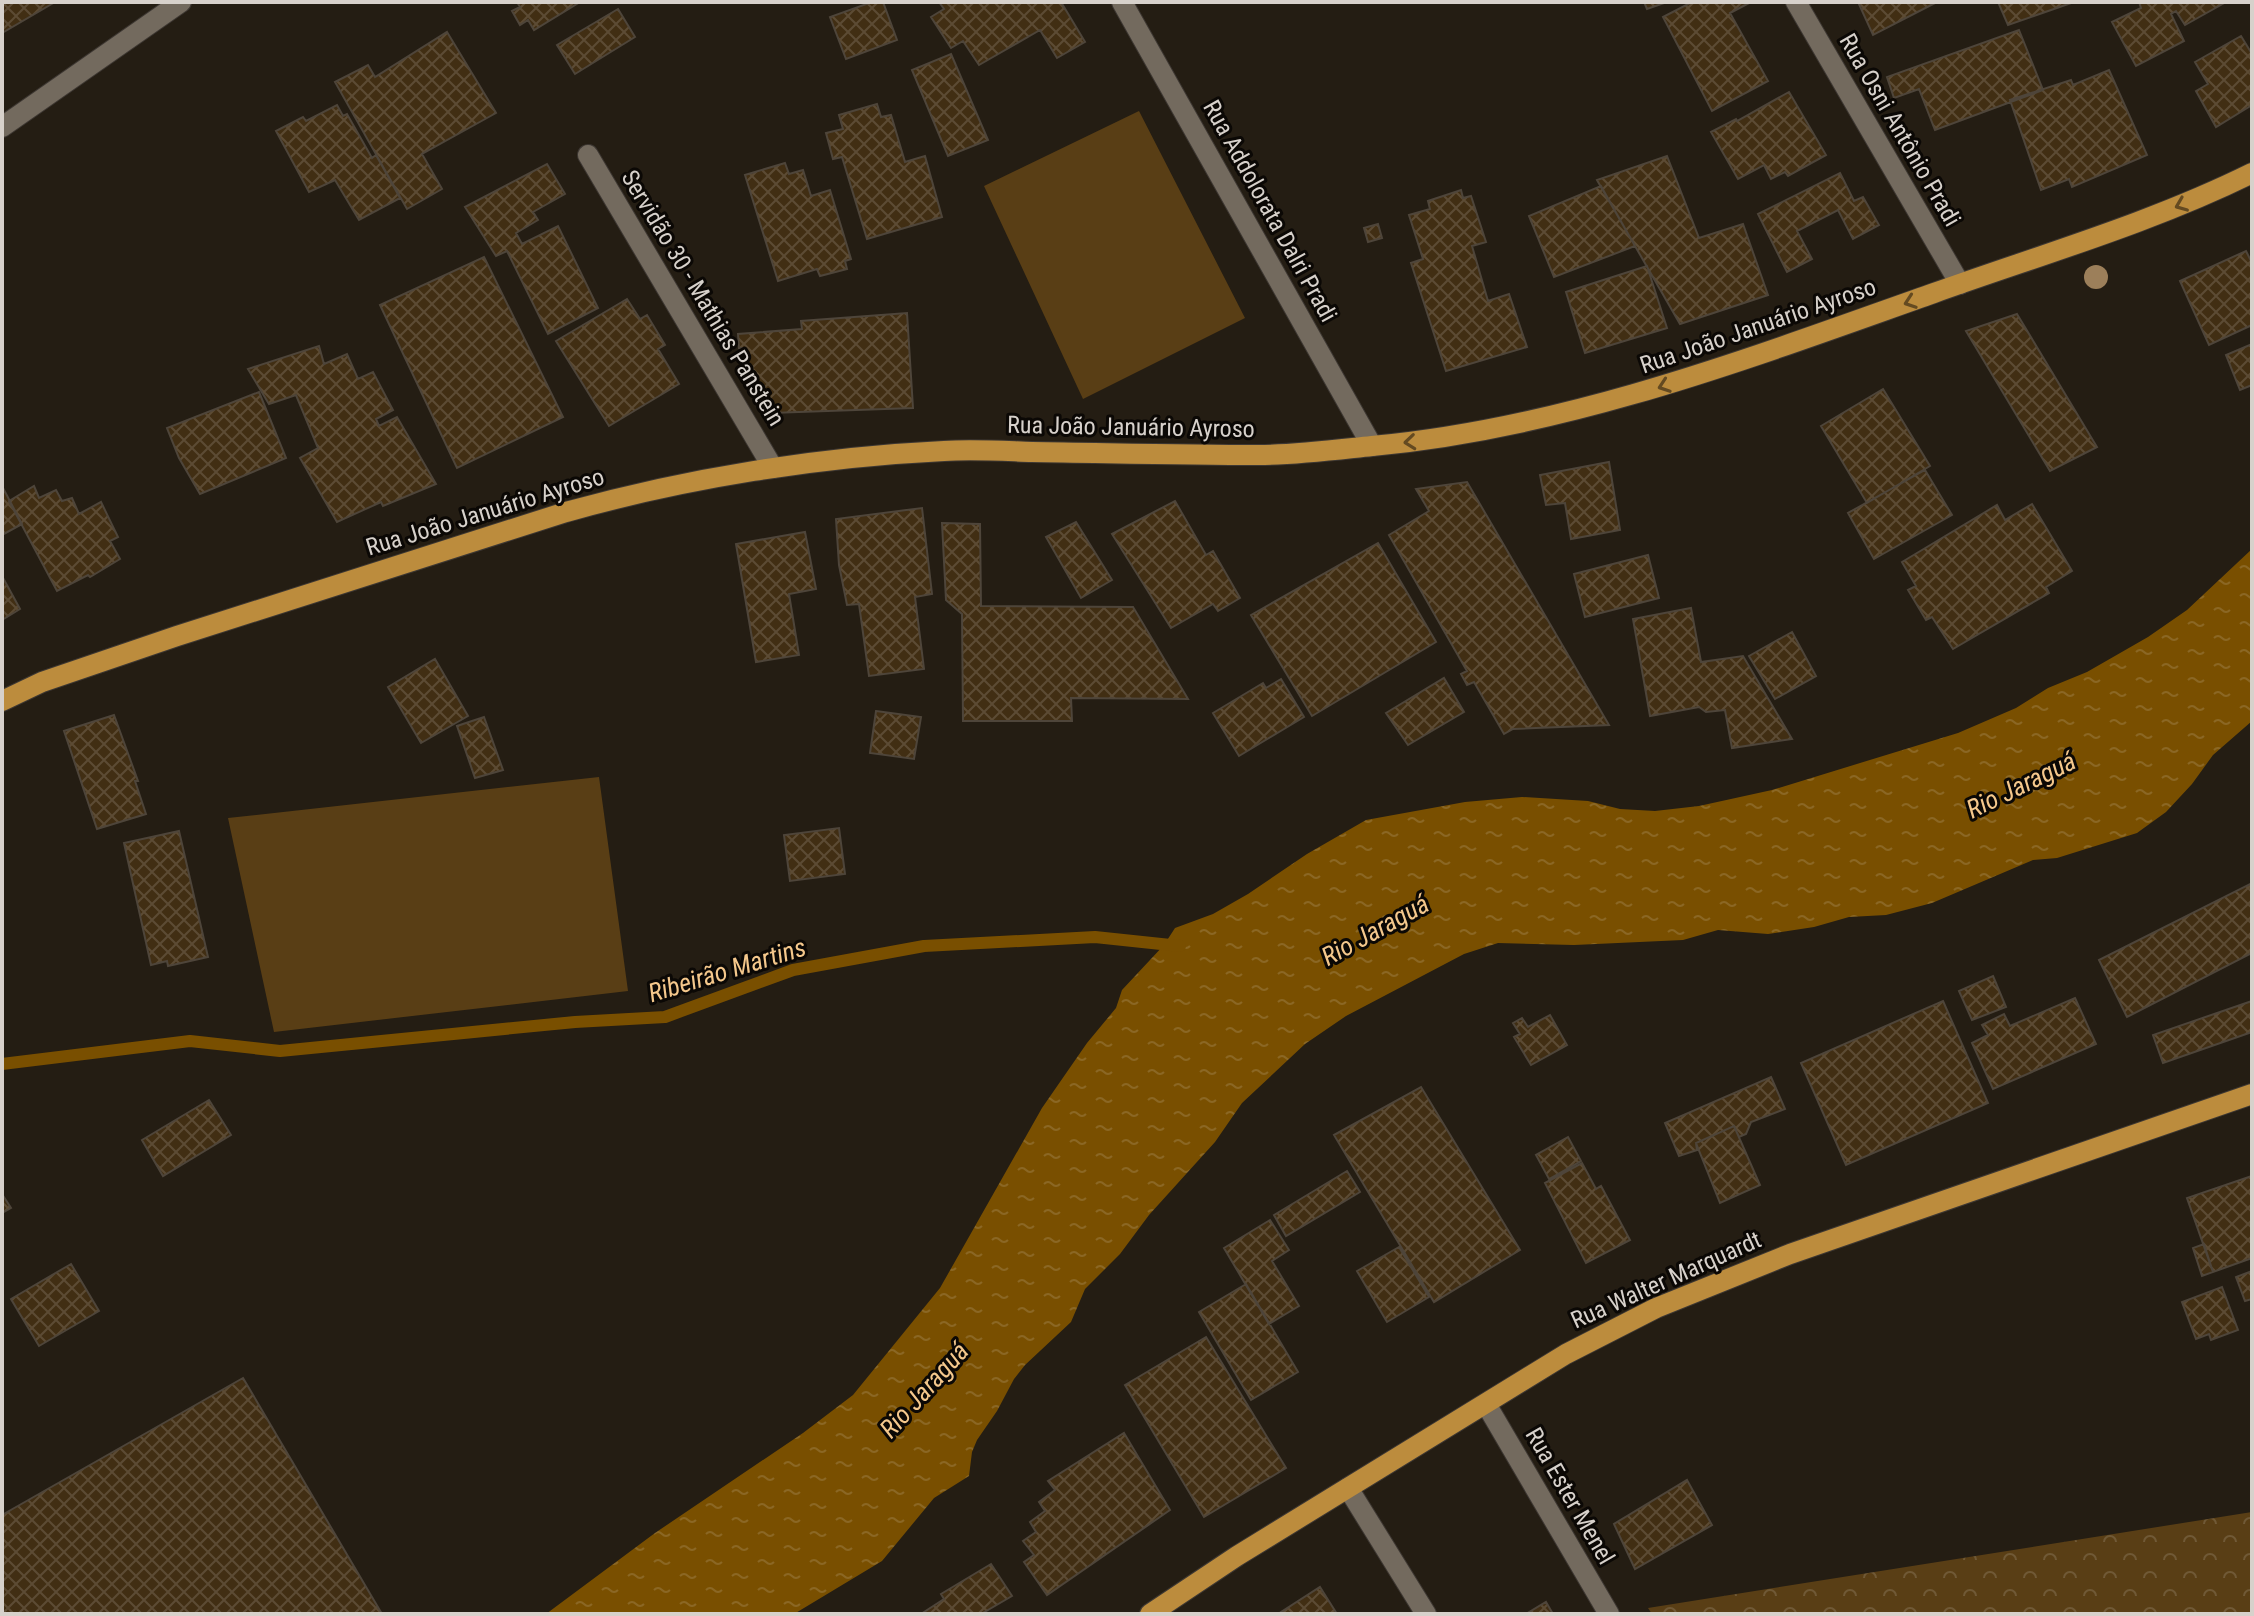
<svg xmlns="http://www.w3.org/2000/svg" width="2254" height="1616" font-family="'Roboto Condensed',sans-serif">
  <defs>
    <pattern id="forest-crowns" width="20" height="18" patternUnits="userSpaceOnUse" patternTransform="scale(2)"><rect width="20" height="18" fill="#593e15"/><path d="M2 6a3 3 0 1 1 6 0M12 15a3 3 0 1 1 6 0" fill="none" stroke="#705936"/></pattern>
    <pattern id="water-ripples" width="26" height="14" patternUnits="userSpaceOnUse" patternTransform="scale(2)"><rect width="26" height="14" fill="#794f00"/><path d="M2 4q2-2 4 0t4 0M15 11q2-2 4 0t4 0" fill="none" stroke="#8b6724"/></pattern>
    <pattern id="building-cross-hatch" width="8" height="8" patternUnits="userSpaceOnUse" patternTransform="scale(2)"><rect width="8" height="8" fill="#412e13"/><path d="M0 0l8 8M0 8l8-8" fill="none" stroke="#5c4b34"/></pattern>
  </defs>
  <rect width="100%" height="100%" fill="#241d13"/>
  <path fill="url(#forest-crowns)" d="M2252,1512V1614H1652L1648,1608Z"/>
  <path fill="#593e15" d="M1139,111L1245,318L1083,399L984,186Z
    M599,777L628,991L274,1032L228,818Z"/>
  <path fill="url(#water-ripples)" d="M2252,549V721L2213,755L2192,784L2166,812L2137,833L2057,858L2033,860L1932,903L1886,915L1849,917L1814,927L1768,934L1718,930L1683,940L1574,945L1498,943L1464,954L1346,1016L1305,1044L1242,1103L1215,1142L1149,1215L1120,1254L1085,1289L1071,1322L1025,1365L1014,1379L997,1411L977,1440L972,1452L969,1476L934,1498L882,1561L794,1614H546L655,1533L803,1433L853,1395L940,1288L1042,1108L1087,1043L1116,1008L1122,990L1164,945L1175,928L1213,914L1248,894L1307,854L1366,820L1465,802L1522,797L1588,801L1620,809L1655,811L1699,806L1772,790L1958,733L2016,708L2048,688L2087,672L2148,637L2187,610Z"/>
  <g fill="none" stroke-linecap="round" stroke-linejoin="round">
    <path stroke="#794f00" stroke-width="12" d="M2,1064L190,1041L280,1051L575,1022L665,1017L793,970L924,946L1095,937L1180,946"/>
  </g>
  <path fill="url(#building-cross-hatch)" stroke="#4e453a" stroke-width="2" d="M2,2H55L2,33Z
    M517,2H580L534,30L528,20L520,25L512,11L520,7Z
    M872,2H883L897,40L846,59L830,17Z
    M939,2H1061L1085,42L1057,58L1040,30L979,65L963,41L951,48L931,17L944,9Z
    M1644,2H1667L1647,9Z
    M1692,2H1751L1730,13L1768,81L1712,111L1663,17Z
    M1858,2H1937L1873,35Z
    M1998,2H2074L2008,25Z
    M2139,2H2226L2185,25L2176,11L2171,14L2184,41L2136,66L2112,22L2141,8Z
    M618,9L635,37L575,74L557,45Z
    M2019,30L2043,90L1935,130L1919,89L1894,98L1887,77Z
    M447,32L496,113L422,154L442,189L407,209L335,82L368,65L375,77Z
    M2241,36L2252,54V105L2216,127L2196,91L2208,84L2195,62Z
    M951,54L988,140L948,156L912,70Z
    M2109,70L2147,155L2072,187L2069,179L2041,190L2010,100L2071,80L2073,85Z
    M1789,92L1826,155L1788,176L1785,172L1771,179L1764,165L1738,179L1711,132L1736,119L1737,121Z
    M877,104L881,117L891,115L905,162L925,156L942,217L867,239L842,157L833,159L826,133L843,129L839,115Z
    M337,105L343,116L347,114L372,158L376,155L400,198L359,220L335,180L309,192L276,131L303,117L306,121Z
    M1667,156L1699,238L1743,224L1768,295L1680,324L1597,180Z
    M785,163L789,174L803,170L811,196L830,190L851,259L845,261L847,269L820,276L817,269L778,281L745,175Z
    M547,164L565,194L533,212L538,220L516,233L522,244L558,226L598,308L548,334L507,251L496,256L465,207Z
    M1840,173L1854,201L1863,197L1879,225L1853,239L1838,210L1797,231L1812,259L1787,272L1758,214Z
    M1601,186L1635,246L1554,277L1529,216Z
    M1461,190L1463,198L1471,196L1486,242L1472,246L1488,301L1509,294L1527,347L1446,371L1411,263L1423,259L1409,215L1430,209L1428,201Z
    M1378,224L1382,238L1368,242L1364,228Z
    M2246,251L2252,263V325L2209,345L2180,281Z
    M484,257L563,417L457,468L380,305Z
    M1647,266L1667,328L1585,353L1566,292Z
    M627,299L640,319L647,315L665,345L658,349L679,384L609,426L556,341Z
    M907,313L913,408L771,413L769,399L760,400L759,393H751L749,376H746L743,348H739L738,334L802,329L801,321Z
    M2017,314L2097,447L2050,471L1966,331Z
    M2252,344V385L2240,390L2226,355Z
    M319,346L324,364L347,354L358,379L373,372L393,410L376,419L379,426L397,417L436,484L383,506L381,502L337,522L300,458L318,448L296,395L269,404L248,369Z
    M1883,389L1930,466L1867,503L1821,426Z
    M259,392L286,458L200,494L179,458L167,428Z
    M1609,462L1620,530L1571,539L1565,503L1546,505L1540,475Z
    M1925,470L1952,515L1874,559L1848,513Z
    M1467,482L1609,725L1513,729L1504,734L1474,682L1467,685L1461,674L1467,671L1389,535L1429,511L1416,489Z
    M34,486L39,498L56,490L62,501L72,498L79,514L101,502L118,537L110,541L120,559L90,577L88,575L57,591L9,501Z
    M3,488L22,524L2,535V489Z
    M1175,501L1206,555L1213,551L1240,598L1218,611L1213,604L1171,628L1112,534Z
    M2032,504L2072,571L2046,587L2049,593L1953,649L1932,617L1926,620L1908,590L1916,586L1902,562L1997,505L2005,520Z
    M922,508L932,594L915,597L924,669L869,676L859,604L847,605L839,565L836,519Z
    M1076,522L1112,580L1081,598L1046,537Z
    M942,523L980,524L981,606L1133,607L1188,699L1071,698L1072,721H963L962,614L946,600Z
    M805,532L816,589L789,594L799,655L756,662L736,544Z
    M1378,543L1436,642L1312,716L1251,615Z
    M1648,555L1659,598L1585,617L1574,574Z
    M2,576L20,609L2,620Z
    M1691,608L1701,662L1743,656L1792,739L1732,748L1725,710L1706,712L1699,707L1650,716L1633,619Z
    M1792,632L1816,676L1775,699L1749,656Z
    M435,659L468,716L421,743L388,687Z
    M1444,678L1464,712L1408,745L1386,713Z
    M1281,679L1304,717L1239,756L1213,713L1263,683L1266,688Z
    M876,711L921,717L914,759L870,753Z
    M114,715L138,781H135L146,814L97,829L64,731Z
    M484,717L503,770L475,778L457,726Z
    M839,828L845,874L790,881L784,835Z
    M179,831L208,957L168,966L167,961L151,965L124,843Z
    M2252,883V953L2127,1017L2099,960Z
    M1993,976L2006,1007L1972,1020L1959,991Z
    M2075,998L2096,1044L1993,1089L1972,1043L1988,1035L1982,1025L2004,1014L2010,1026Z
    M1943,1001L1988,1103L1846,1165L1801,1063Z
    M2252,1001V1032L2163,1063L2153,1035Z
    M1550,1015L1567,1045L1531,1065L1514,1037L1520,1034L1513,1023L1522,1018L1528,1027Z
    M1771,1077L1785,1109L1751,1122L1746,1134L1739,1137L1734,1126L1696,1143L1697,1150L1679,1156L1665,1123Z
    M1421,1087L1520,1250L1434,1302L1334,1135Z
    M209,1100L231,1135L163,1176L142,1140Z
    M1734,1126L1760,1185L1720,1203L1696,1143Z
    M1568,1137L1581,1161L1549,1179L1536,1155Z
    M1582,1163L1596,1189L1601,1186L1630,1240L1586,1263L1545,1183Z
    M1347,1171L1360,1192L1286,1236L1274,1215Z
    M2252,1176V1258L2213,1272L2187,1198Z
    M2,1194L11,1208L2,1213Z
    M1270,1220L1289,1250L1272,1261L1299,1306L1269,1324L1224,1248Z
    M2204,1244L2213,1272L2202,1276L2193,1248Z
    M1399,1247L1429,1297L1387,1322L1357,1271Z
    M71,1264L99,1311L39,1346L11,1299Z
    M2252,1271V1299L2245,1301L2236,1277Z
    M1246,1284L1298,1372L1251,1400L1199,1312Z
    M2222,1287L2238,1330L2211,1340L2209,1334L2196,1339L2182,1302Z
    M1206,1337L1286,1468L1204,1517L1125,1385Z
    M243,1378L382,1614H2V1515Z
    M1124,1433L1170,1510L1047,1595L1024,1562L1034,1555L1023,1541L1036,1532L1030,1522L1045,1511L1039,1502L1055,1490L1048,1481Z
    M1687,1480L1712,1525L1635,1569L1614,1524Z
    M991,1564L1012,1596L981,1614H921L944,1599L941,1594Z
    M1320,1587L1337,1614H1278Z
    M1546,1602L1553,1614H1526Z"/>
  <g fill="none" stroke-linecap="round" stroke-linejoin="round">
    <g stroke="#3d3732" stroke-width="22">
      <path id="minor" d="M1122,2L1372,446
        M1796,2L1960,284
        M2,127L181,2
        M588,155L773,468
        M1486,1404L1609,1614
        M1348,1488L1426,1614"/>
    </g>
    <g stroke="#3d3732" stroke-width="22">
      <path id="major" d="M2,701L42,682L177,636L566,512C687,478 819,457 944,451C973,449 1003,451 1032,452C1107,453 1183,455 1258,455C1296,455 1334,450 1372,446C1567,428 1750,358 1934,293C2040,255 2151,223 2252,173
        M1150,1614L1237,1556L1566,1354L1656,1308L1790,1254L2252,1094"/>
    </g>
    <use href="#minor" stroke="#736a5e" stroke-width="20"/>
    <use href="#major" stroke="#bc8c3d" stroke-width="20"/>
  </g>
  <circle fill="#9c7f5a" cx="2096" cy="277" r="12"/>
  <defs><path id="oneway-chevron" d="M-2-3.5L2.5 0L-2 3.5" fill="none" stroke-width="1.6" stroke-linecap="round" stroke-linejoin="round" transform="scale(2)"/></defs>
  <g stroke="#644a21">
    <use href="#oneway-chevron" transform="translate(2181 205) rotate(158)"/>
    <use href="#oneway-chevron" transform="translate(1910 302) rotate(161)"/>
    <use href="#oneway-chevron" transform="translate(1664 386) rotate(161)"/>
    <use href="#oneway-chevron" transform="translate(1410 442) rotate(174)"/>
  </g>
  <g text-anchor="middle" stroke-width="6" stroke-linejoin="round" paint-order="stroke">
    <g font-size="24" fill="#d7d1cb" stroke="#0b0805">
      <text transform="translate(1900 130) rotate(60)" y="8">Rua Osni Antônio Pradi</text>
      <text transform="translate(1270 211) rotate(61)" y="8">Rua Addolorata Dalri Pradi</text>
      <text transform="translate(703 298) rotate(59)" y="8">Servidão 30 - Mathias Panstein</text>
      <text transform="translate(1758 326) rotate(-19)" y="8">Rua João Januário Ayroso</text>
      <text transform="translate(1131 427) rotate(1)" y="8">Rua João Januário Ayroso</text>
      <text transform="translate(485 512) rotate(-17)" y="8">Rua João Januário Ayroso</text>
      <text transform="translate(1666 1280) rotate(-24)" y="8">Rua Walter Marquardt</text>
      <text transform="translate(1570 1496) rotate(60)" y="8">Rua Ester Menel</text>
    </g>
    <g font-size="26" font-style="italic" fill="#f5c88c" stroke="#0b0805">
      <text transform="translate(2021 785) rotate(-26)" y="9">Rio Jaraguá</text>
      <text transform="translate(1375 930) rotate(-29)" y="9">Rio Jaraguá</text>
      <text transform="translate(727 970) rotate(-17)" y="9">Ribeirão Martins</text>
      <text transform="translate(924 1390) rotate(-48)" y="9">Rio Jaraguá</text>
    </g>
  </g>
  <rect width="2254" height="1616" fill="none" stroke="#d7d1cb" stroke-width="8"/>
</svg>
